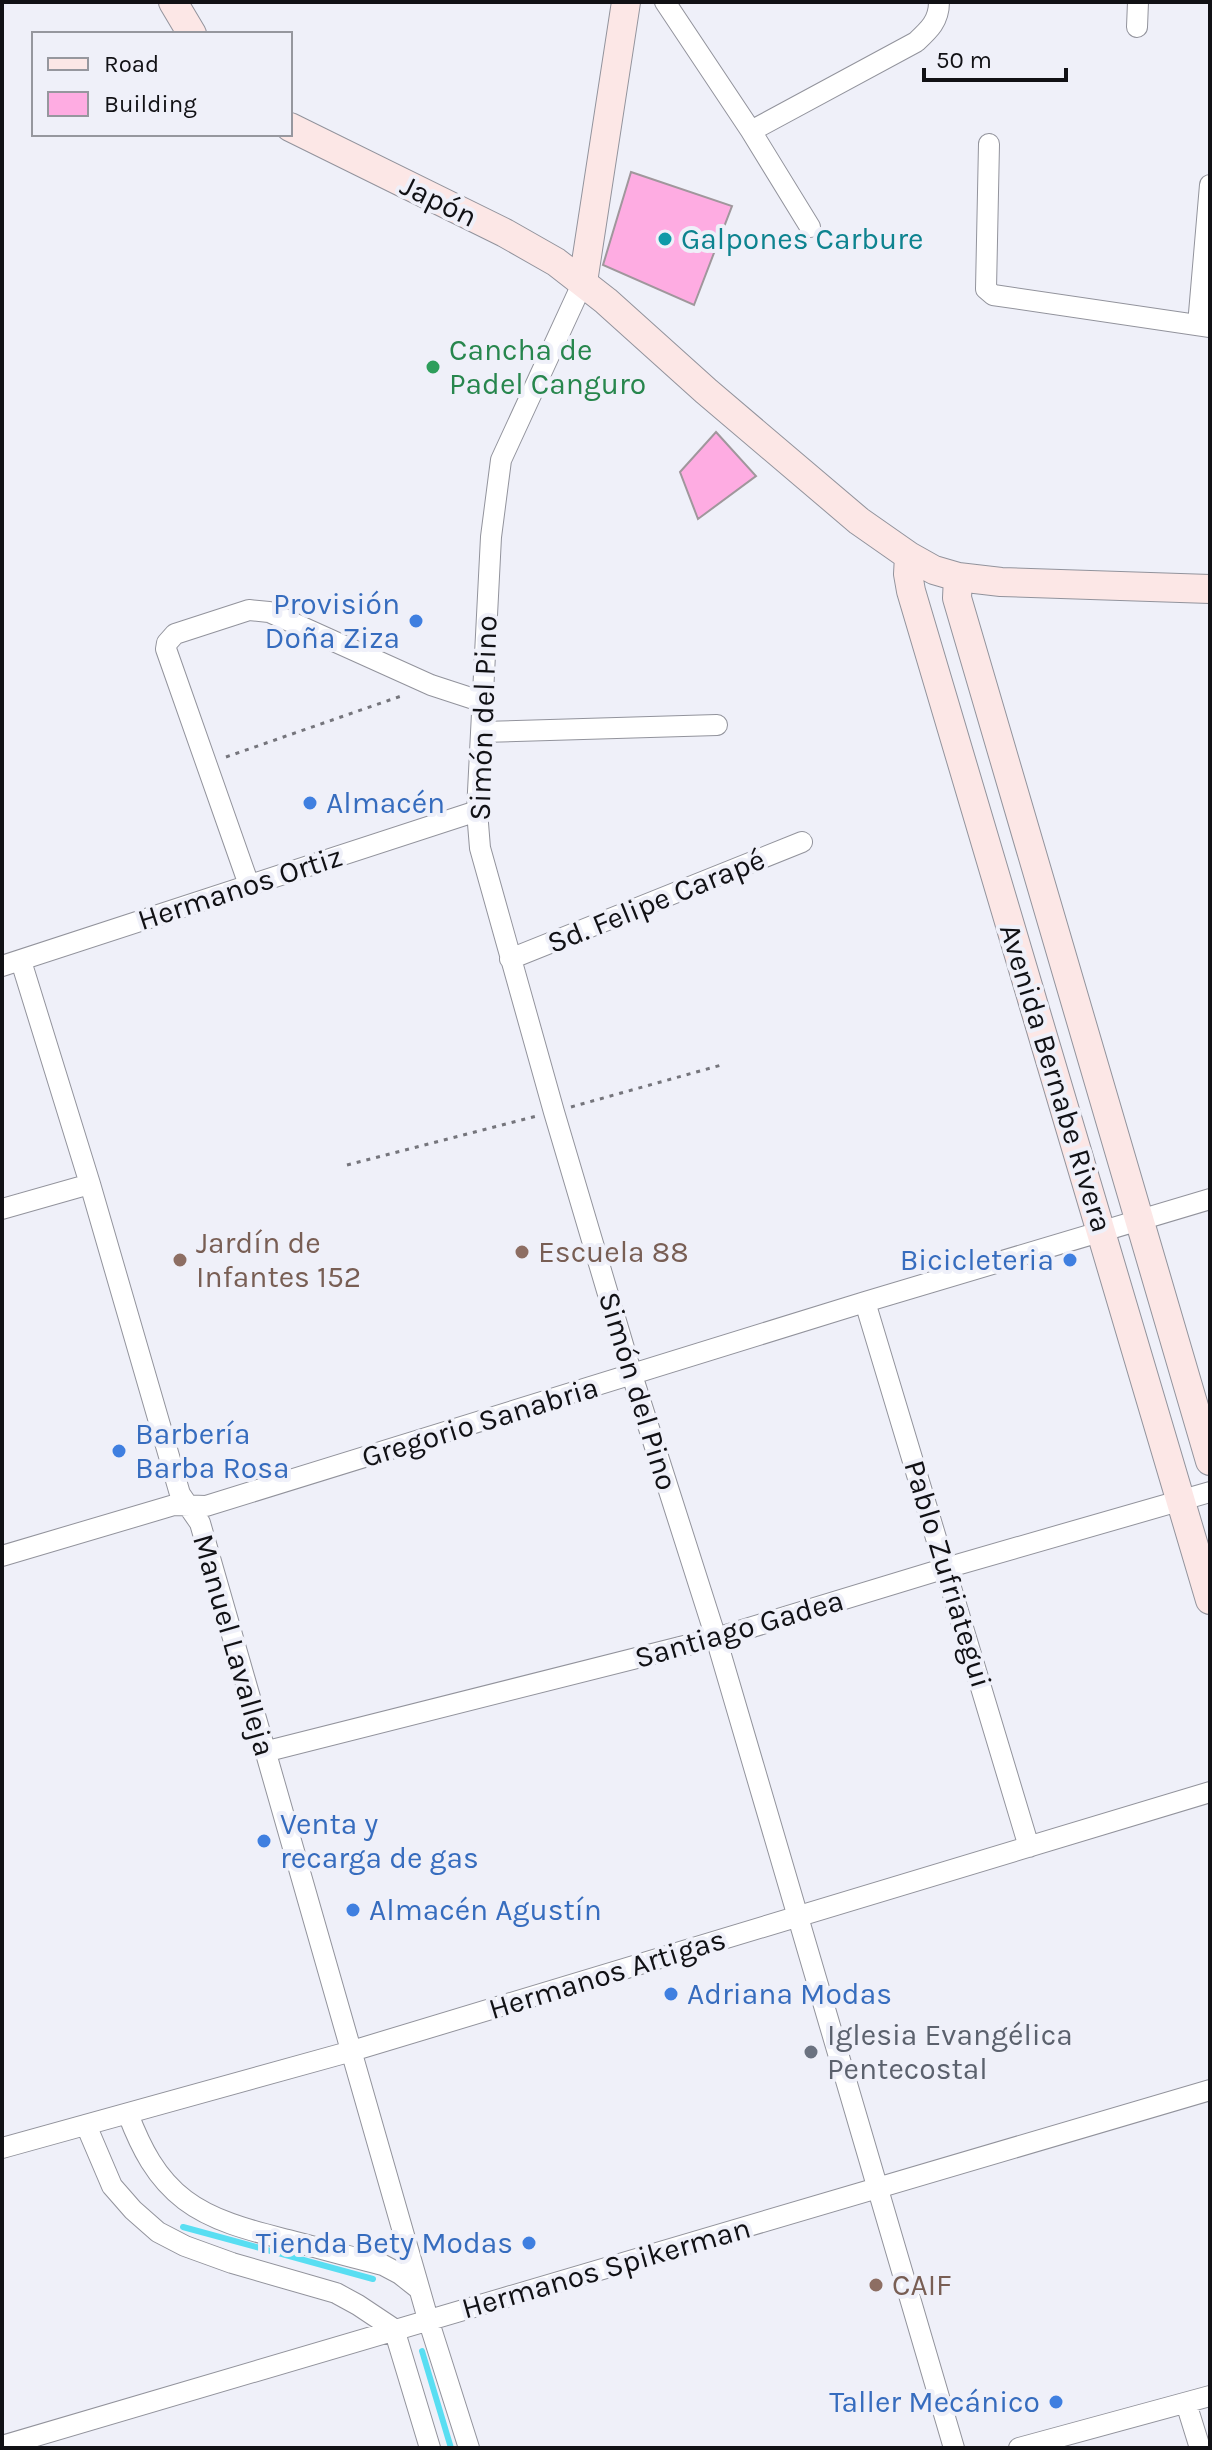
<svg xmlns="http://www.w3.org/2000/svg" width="1212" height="2450" font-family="Karla,sans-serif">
  <rect width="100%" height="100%" fill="#eff0f9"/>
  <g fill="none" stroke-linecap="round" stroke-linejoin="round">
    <path stroke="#59def2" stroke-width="6" d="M183,2227L373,2279
      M422,2351L451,2448"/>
  </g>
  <path fill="#feace2" stroke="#a0979c" stroke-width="2" d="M631,172L732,206L694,305L603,265Z
    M716,432L756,476L698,519L680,472Z"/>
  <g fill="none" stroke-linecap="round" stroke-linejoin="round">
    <g stroke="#92939c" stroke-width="22">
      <path id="street" d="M665,2L751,131L810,227
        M1137,27L1138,2
        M751,131L916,42C929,30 939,21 939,2
        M989,144L986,289L993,295L1210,327
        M583,282L501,460L491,537L477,811L480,848L554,1112L632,1375L716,1638L954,2448
        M1198,325L1210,185
        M482,732L717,725
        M249,885L166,649L167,643L175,634L249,610L269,612L431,685L483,702
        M510,959L802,842
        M21,961L90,1184L180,1494L200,1523L428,2319L469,2448
        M2,966L477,811
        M2,1209L90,1184
        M865,1302L1029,1847
        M2,1556L174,1505L206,1506L865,1302L1210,1199
        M264,1752L716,1638L946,1568L1210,1492
        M128,2114C141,2148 156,2178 185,2200C214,2222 253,2231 288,2240C319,2248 351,2257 383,2265L400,2274L419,2289
        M86,2125L112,2186L133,2210L158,2232L185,2246L232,2263L336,2293L358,2305L394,2329L430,2448
        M2,2148L352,2051L1210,1792
        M1186,2403L1200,2448
        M2,2446L1210,2090
        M1019,2448L1210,2396"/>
    </g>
    <g stroke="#92939c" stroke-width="30">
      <path id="secondary" d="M173,2L192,34
        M290,127L505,233L556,262L606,301L706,391L859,521L909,556L934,570L958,577L1001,582L1210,589
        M583,282L626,2
        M909,556L908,574L911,591L1210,1600
        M958,577L957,598L1210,1461"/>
    </g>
    <path stroke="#75757c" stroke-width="3" stroke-dasharray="4 6" stroke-linecap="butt" d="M226,757L404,695
      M571,1107L725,1064
      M347,1165L537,1116"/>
    <use href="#street" stroke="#fff" stroke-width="20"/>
    <use href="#secondary" stroke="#fce7e6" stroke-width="28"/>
  </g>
  <circle fill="#0f9aa8" stroke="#eff0f9" stroke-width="3" cx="665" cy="239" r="8"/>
  <circle fill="#2e9e5b" stroke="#eff0f9" stroke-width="3" cx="433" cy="367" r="8"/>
  <g fill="#3f7fe0" stroke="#eff0f9" stroke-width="3">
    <circle cx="416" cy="621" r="8"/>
    <circle cx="310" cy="803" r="8"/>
    <circle cx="1070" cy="1260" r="8"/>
    <circle cx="119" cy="1451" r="8"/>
    <circle cx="264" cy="1841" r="8"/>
    <circle cx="353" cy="1910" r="8"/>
    <circle cx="671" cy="1994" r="8"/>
    <circle cx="529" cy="2243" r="8"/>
    <circle cx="1056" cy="2402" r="8"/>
  </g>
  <g fill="#8d6e63" stroke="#eff0f9" stroke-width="3">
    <circle cx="522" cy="1252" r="8"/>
    <circle cx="180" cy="1260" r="8"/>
    <circle cx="876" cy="2285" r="8"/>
  </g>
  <circle fill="#6b7280" stroke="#eff0f9" stroke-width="3" cx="811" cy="2052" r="8"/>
  <g text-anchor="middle" stroke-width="8" stroke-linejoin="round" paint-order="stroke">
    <g font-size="30" fill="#111115" stroke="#eff0f9">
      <text transform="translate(439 201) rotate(26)" y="10">Japón</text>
      <text transform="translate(483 718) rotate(-88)" y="10">Simón del Pino</text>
      <text transform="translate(240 888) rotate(-18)" y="10">Hermanos Ortiz</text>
      <text transform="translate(656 901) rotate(-22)" y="10">Sd. Felipe Carapé</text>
      <text transform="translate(1056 1078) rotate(73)" y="10">Avenida Bernabe Rivera</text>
      <text transform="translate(638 1391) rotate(73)" y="10">Simón del Pino</text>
      <text transform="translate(480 1422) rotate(-17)" y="10">Gregorio Sanabria</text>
      <text transform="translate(948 1574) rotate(73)" y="10">Pablo Zufriategui</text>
      <text transform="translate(739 1629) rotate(-16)" y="10">Santiago Gadea</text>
      <text transform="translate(234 1645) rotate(74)" y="10">Manuel Lavalleja</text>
      <text transform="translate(607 1974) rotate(-17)" y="10">Hermanos Artigas</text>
      <text transform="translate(606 2268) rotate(-16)" y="10">Hermanos Spikerman</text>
    </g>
    <g font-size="30" fill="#0d838f" stroke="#eff0f9" text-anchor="start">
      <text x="681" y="249">Galpones Carbure</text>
    </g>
    <g font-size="30" fill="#27864d" stroke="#eff0f9" text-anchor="start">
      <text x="449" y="360">Cancha de<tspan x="449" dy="34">Padel Canguro</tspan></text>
    </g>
    <g font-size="30" fill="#366cbe" stroke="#eff0f9" text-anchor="start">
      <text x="400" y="614" text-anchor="end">Provisión<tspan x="400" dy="34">Doña Ziza</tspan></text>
      <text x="326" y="813">Almacén</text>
      <text x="1054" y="1270" text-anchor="end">Bicicleteria</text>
      <text x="135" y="1444">Barbería<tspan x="135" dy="34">Barba Rosa</tspan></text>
      <text x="280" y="1834">Venta y<tspan x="280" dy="34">recarga de gas</tspan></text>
      <text x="369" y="1920">Almacén Agustín</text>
      <text x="687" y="2004">Adriana Modas</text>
      <text x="513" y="2253" text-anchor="end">Tienda Bety Modas</text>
      <text x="1040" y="2412" text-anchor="end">Taller Mecánico</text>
    </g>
    <g font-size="30" fill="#785e54" stroke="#eff0f9" text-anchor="start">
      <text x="196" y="1253">Jardín de<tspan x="196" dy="34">Infantes 152</tspan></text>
      <text x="538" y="1262">Escuela 88</text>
      <text x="892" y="2295">CAIF</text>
    </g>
    <g font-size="30" fill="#5b616d" stroke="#eff0f9" text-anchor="start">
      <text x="827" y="2045">Iglesia Evangélica<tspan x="827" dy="34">Pentecostal</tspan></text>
    </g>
  </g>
  <rect width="1212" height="2450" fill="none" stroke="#111115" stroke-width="8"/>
  <rect x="32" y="32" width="260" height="104" fill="#eff0f9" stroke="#96979e" stroke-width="2"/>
  <rect x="48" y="58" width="40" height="12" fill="#fce7e6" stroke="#96979e" stroke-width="2"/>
  <text x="104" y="72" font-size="24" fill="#111115">Road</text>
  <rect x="48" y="92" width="40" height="24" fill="#feace2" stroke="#96979e" stroke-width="2"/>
  <text x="104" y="112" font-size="24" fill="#111115">Building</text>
  <path d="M924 68v12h142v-12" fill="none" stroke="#111115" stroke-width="4"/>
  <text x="936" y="68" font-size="24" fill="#111115" stroke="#eff0f9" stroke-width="6" paint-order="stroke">50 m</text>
</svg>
